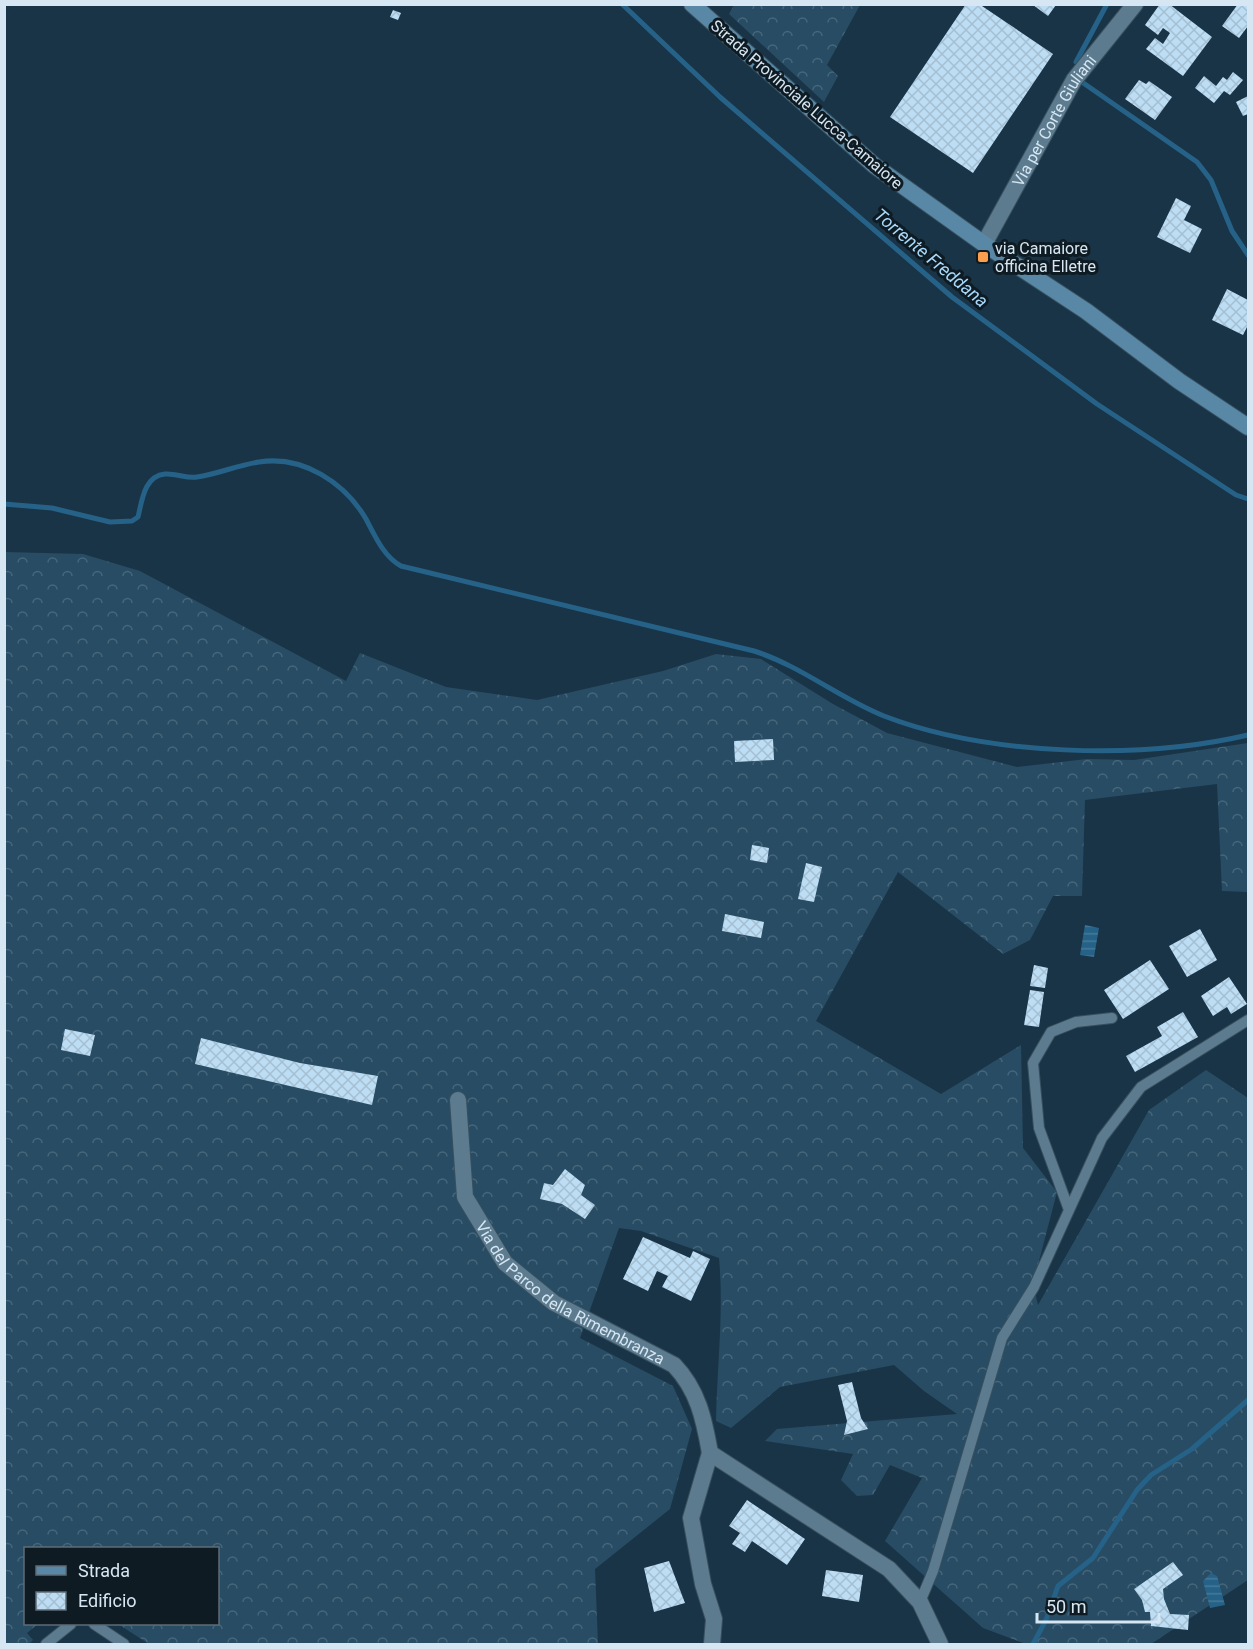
<svg xmlns="http://www.w3.org/2000/svg" width="1253" height="1649" font-family="Roboto,sans-serif">
  <defs>
    <pattern id="forest-crowns" width="20" height="18" patternUnits="userSpaceOnUse" patternTransform="scale(1.5)"><rect width="20" height="18" fill="#274c64"/><path d="M2 6a3 3 0 1 1 6 0M12 15a3 3 0 1 1 6 0" fill="none" stroke="#46667b"/></pattern>
    <pattern id="water-rules" width="6" height="5" patternUnits="userSpaceOnUse" patternTransform="scale(1.5)"><rect width="6" height="5" fill="#266288"/><path d="M0 2.5h6" fill="none" stroke="#457899"/></pattern>
    <pattern id="building-cross-hatch" width="8" height="8" patternUnits="userSpaceOnUse" patternTransform="scale(1.5)"><rect width="8" height="8" fill="#bdddf4"/><path d="M0 0l8 8M0 8l8-8" fill="none" stroke="#a4bfd2"/></pattern>
  </defs>
  <rect width="100%" height="100%" fill="#193446"/>
  <path fill="url(#forest-crowns)" d="M734,5H860L827,65L838,76L824,102L729,14Z
    M4,552L83,554L140,571L346,681L360,653L446,687L537,700L663,671L716,654L761,659L833,704L887,733L1017,767L1087,759L1134,760L1248,743V892L1222,891L1217,784L1085,800L1082,896H1053L1030,940L1003,954L898,872L816,1021L941,1094L1021,1045L1023,1148L1057,1192L1033,1284L1038,1305L1149,1110L1206,1070L1248,1098V1580L1151,1644H1026L983,1628L885,1541L922,1478L890,1465L873,1495L857,1496L841,1480L853,1454L765,1441L777,1429L957,1414L924,1391L894,1365L780,1387L731,1428L716,1421C717,1368 724,1310 719,1258L641,1231L619,1228L580,1338L673,1386L692,1429L670,1509L595,1569L598,1644H149L118,1624H218V1548H26V1624H38L27,1633L33,1640L29,1644H5Z"/>
  <path fill="url(#water-rules)" d="M1085,925L1099,928L1094,957L1080,955Z
    M1211,1573L1217,1576L1225,1605L1210,1608L1203,1581Z"/>
  <g fill="none" stroke-linecap="round" stroke-linejoin="round">
    <path stroke="#266288" stroke-width="5" d="M622,4L720,97L952,297L1097,404L1236,495L1248,499
      M1076,62L1107,4
      M1079,80L1197,162L1211,180L1232,231L1248,255
      M4,504L52,508L110,522L132,521L138,517C142,501 144,476 165,474C176,473 187,479 197,477C218,474 238,465 259,462C303,455 345,483 366,519C375,536 384,557 401,566L754,651C801,666 839,698 884,716C988,756 1141,760 1248,735
      M1033,1644L1046,1620L1058,1586L1093,1558L1137,1490L1151,1475L1192,1449L1248,1400"/>
  </g>
  <path fill="url(#building-cross-hatch)" d="M966,4H979L1053,54L973,173L890,117Z
    M1160,4H1169L1212,37L1183,76L1146,49L1155,38L1163,44L1170,33L1163,28L1158,35L1145,25Z
    M1238,4H1248V26L1239,38L1222,26Z
    M1033,5H1056L1048,16Z
    M393,10L401,13L398,20L390,17Z
    M1233,72L1243,80L1230,95L1224,91L1214,103L1195,88L1204,76L1216,86L1223,77L1227,80Z
    M1139,80L1146,84L1149,81L1172,97L1155,120L1125,99Z
    M1248,96V114L1243,116L1236,102Z
    M1176,198L1191,206L1184,220L1202,229L1190,253L1157,237Z
    M1227,289L1248,300V325L1243,335L1212,320Z
    M773,739L774,760L735,762L734,741Z
    M752,845L769,848L767,863L750,860Z
    M806,863L822,867L814,902L798,899Z
    M725,914L764,922L761,938L722,931Z
    M1200,929L1217,960L1187,977L1169,946Z
    M1150,960L1169,989L1123,1019L1104,990Z
    M1034,965L1048,968L1045,988L1030,986Z
    M1229,977L1247,1004L1231,1014L1227,1007L1213,1016L1201,996Z
    M1030,990L1044,992L1039,1027L1024,1025Z
    M1183,1012L1198,1037L1135,1072L1126,1056L1162,1036L1157,1027Z
    M65,1029L95,1035L90,1056L61,1050Z
    M201,1038L300,1063L378,1076L372,1105L195,1064Z
    M565,1169L585,1185L581,1195L595,1205L585,1219L562,1204L540,1199L544,1183L553,1185Z
    M643,1237L690,1258L693,1251L710,1259L691,1301L662,1287L668,1276L657,1271L648,1291L623,1279Z
    M852,1382L861,1418L868,1429L844,1435L847,1421L838,1385Z
    M747,1500L805,1539L787,1565L752,1541L745,1552L732,1544L740,1533L729,1526Z
    M669,1561L685,1603L654,1612L644,1568Z
    M1173,1562L1183,1575L1163,1589L1164,1599L1170,1614L1189,1615L1188,1630L1151,1626L1150,1612H1145L1142,1600L1134,1589Z
    M826,1570L863,1575L859,1602L822,1596Z"/>
  <g fill="none" stroke-linecap="round" stroke-linejoin="round">
    <g stroke="#38505f" stroke-width="12">
      <path id="service" d="M1069,1210L1039,1128L1033,1063L1051,1032L1076,1022L1112,1018
        M920,1602L933,1571L1002,1338L1034,1287L1102,1138L1141,1087L1248,1020
        M94,1624L124,1644
        M46,1644L71,1624"/>
    </g>
    <g stroke="#38505f" stroke-width="18">
      <g id="minor">
        <path id="s1" d="M984,244L1074,80L1135,4"/>
        <path id="s2" d="M458,1100L465,1197L505,1263L554,1303L674,1365C698,1390 704,1419 710,1453L889,1569L920,1602L940,1644"/>
        <path d="M710,1453L691,1518L703,1584L714,1619L712,1644"/>
      </g>
    </g>
    <g stroke="#38505f" stroke-width="18">
      <path id="secondary" d="M692,4L875,166L984,244L1086,311L1179,381L1248,427"/>
    </g>
    <use href="#service" stroke="#5d7b8f" stroke-width="10"/>
    <use href="#minor" stroke="#5d7b8f" stroke-width="16"/>
    <use href="#secondary" stroke="#5888a6" stroke-width="16"/>
  </g>
  <rect fill="#fa9f4e" stroke="#0f1b23" stroke-width="2" x="977" y="251" width="12" height="12" rx="3"/>
  <g text-anchor="middle" stroke-width="6" stroke-linejoin="round" paint-order="stroke">
    <g font-size="16" fill="#d6e6f2" stroke="#0f1b23">
      <text transform="translate(807 104) rotate(41)" y="6">Strada Provinciale Lucca-Camaiore</text>
      <text dy="6" stroke="none"><textPath href="#s1" startOffset="142">Via per Corte Giuliani</textPath></text>
      <text dy="6" stroke="none"><textPath href="#s2" startOffset="244">Via del Parco della Rimembranza</textPath></text>
    </g>
    <g font-size="16" fill="#d6e6f2" stroke="#0f1b23" text-anchor="start">
      <text x="995" y="254">via Camaiore<tspan x="995" dy="18">officina Elletre</tspan></text>
    </g>
    <g font-size="18" font-style="italic" fill="#a8d9fb" stroke="#0f1b23">
      <text transform="translate(931 258) rotate(40)" y="6">Torrente Freddana</text>
    </g>
  </g>
  <rect width="1253" height="1649" fill="none" stroke="#d6e6f2" stroke-width="12"/>
  <rect x="24" y="1547" width="195" height="78" fill="#0f1b23" stroke="#5f6c76" stroke-width="1.5"/>
  <rect x="36" y="1566" width="30" height="9" fill="#5888a6" stroke="#5f6c76" stroke-width="1.5"/>
  <text x="78" y="1577" font-size="18" fill="#d6e6f2">Strada</text>
  <rect x="36" y="1592" width="30" height="18" fill="url(#building-cross-hatch)" stroke="#5f6c76" stroke-width="1.5"/>
  <text x="78" y="1607" font-size="18" fill="#d6e6f2">Edificio</text>
  <path d="M1037 1613v9h122v-9" fill="none" stroke="#d6e6f2" stroke-width="3"/>
  <text x="1046" y="1613" font-size="18" fill="#d6e6f2" stroke="#0f1b23" stroke-width="4.5" paint-order="stroke">50 m</text>
</svg>
